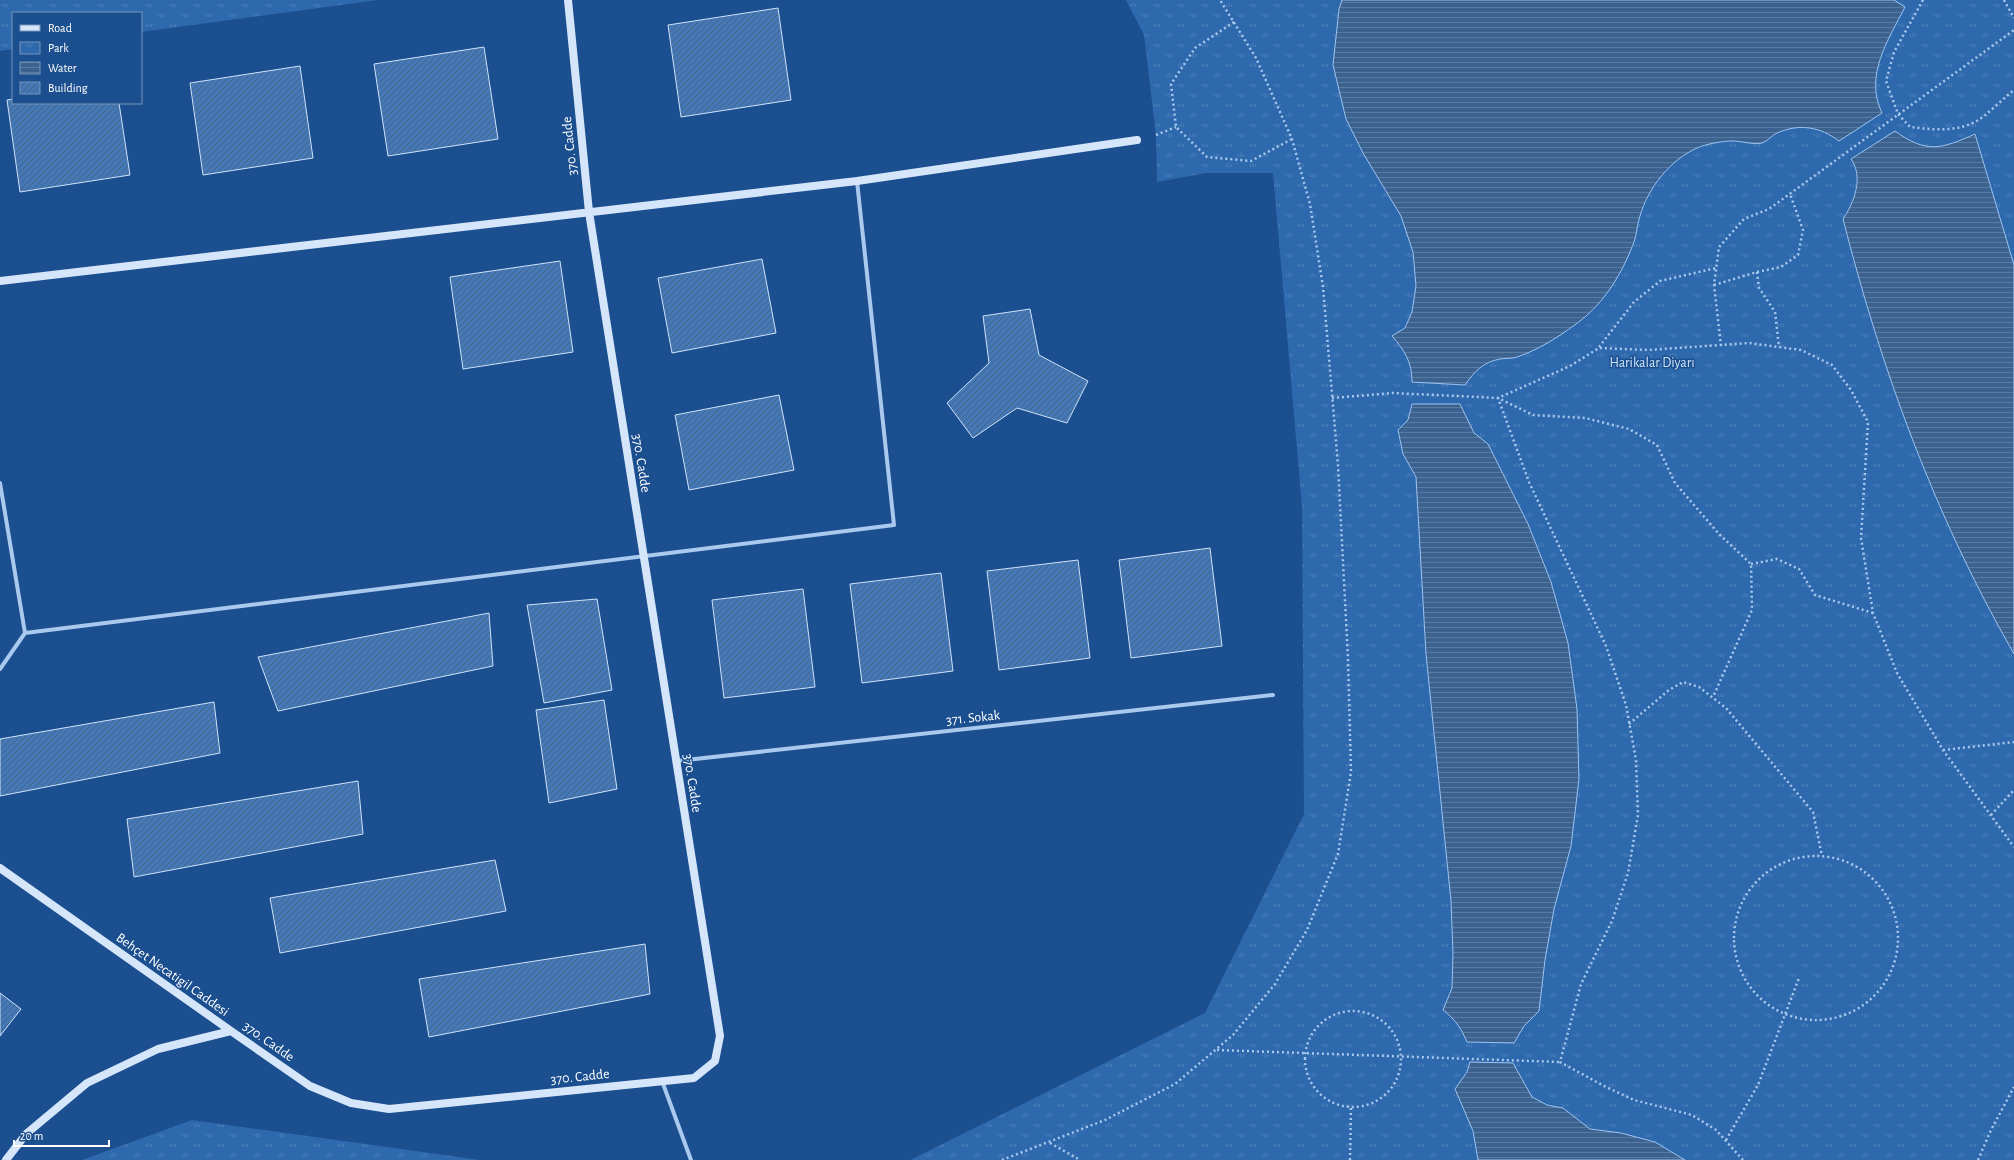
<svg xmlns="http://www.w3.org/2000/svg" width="2014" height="1160" font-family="'Alegreya Sans',sans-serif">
  <defs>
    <pattern id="park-tufts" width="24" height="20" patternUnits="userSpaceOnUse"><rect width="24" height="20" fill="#2e69ad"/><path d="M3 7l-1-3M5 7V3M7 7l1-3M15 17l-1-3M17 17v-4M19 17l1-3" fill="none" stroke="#4d80b9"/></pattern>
    <pattern id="water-rules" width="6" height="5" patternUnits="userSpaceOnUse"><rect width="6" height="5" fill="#3c6290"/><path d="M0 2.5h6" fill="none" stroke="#597aa1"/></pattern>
    <pattern id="building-hatch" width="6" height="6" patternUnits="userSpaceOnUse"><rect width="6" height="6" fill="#4478b7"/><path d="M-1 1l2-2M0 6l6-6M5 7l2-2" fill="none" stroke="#486282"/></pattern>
  </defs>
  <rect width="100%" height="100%" fill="#1b4f8f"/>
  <path fill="url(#park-tufts)" d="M0,0H378L141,32V13H13V49L0,51Z
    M1126,0H2014V1160H910L1205,1013L1304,814L1302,507L1273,173H1206L1157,182L1156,135L1144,35Z
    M192,1120L480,1160H82Z"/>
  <path fill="url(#water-rules)" stroke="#9cc4f0" d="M1342,0H1894L1905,7C1888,40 1864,76 1882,113L1839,141C1820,127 1800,123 1777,133C1772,135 1768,141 1762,143C1753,145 1742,141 1732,141C1722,141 1706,144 1697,148C1670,160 1648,188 1640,216C1637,224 1637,234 1634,242C1623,271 1608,297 1585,317C1565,333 1541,349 1517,357C1512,359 1505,358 1500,359C1483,362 1474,372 1465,385L1412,382C1412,362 1405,351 1392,336L1405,328L1412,312L1416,286L1413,252L1401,216L1363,153L1346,119L1333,65L1339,9Z
    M1895,131C1927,154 1941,149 1975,134L2014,265V654C1935,516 1882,372 1843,219C1854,203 1864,177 1851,159Z
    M1412,404H1460L1474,433L1488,444L1528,524L1551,582L1568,643L1577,709L1579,779L1571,846L1554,909L1545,960L1539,1011L1524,1026L1514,1043L1467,1042C1461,1028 1455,1019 1443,1010L1452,988L1453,954L1451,901L1426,654L1416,477L1403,454L1398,430L1408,420Z
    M1470,1062L1513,1063L1532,1097L1547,1105L1563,1108L1590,1129L1621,1133L1655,1142L1685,1160H1478L1473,1131L1455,1089L1467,1072Z"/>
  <path fill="url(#building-hatch)" stroke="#cfe3fa" d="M778,8L791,100L681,117L668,25Z
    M484,47L498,139L388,156L374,64Z
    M300,66L313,158L203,175L190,83Z
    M13,99V103H119L130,175L20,192L7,100Z
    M762,259L776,333L672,353L658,278Z
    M560,261L573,352L463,369L450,277Z
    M1030,309L1039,355L1088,381L1067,423L1017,408L973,438L947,403L989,363L983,316Z
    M779,395L794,470L689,490L675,415Z
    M1210,548L1222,646L1131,658L1119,560Z
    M1078,560L1090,658L999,670L987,571Z
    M941,573L953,671L862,683L850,584Z
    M803,589L815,687L724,698L712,600Z
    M597,599L612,690L544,703L527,605Z
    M489,613L493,666L278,711L258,657Z
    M604,700L617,789L549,803L536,710Z
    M214,702L220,753L0,796V739Z
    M358,781L363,834L134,877L127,819Z
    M495,860L506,911L280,953L270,898Z
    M645,944L650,994L429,1037L419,979Z
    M0,993L21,1009L0,1036Z"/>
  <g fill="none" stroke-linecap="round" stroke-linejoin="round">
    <path stroke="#a9c9ee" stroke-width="2.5" stroke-dasharray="2 3" stroke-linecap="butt" d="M1923,0L1894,52L1886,81L1898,114L1910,127C1935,130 1963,133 1984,116C1994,108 2004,98 2014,90
      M2004,0L2014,18
      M1234,22L1195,48L1171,84L1176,127L1207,157L1251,161L1292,139
      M1156,135L1176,127
      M1757,272L1759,288L1775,312L1779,347
      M1714,285L1757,272L1781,267L1798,255L1803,230L1790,194
      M1721,346L1714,285L1719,247L1744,219L1769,209L2014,30
      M1599,347L1634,302L1660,281L1716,268
      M1332,398L1393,393L1498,398L1533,415L1585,418L1629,429L1657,445L1675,483L1719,534L1751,564L1752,610L1713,697
      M1751,564L1777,559L1799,569L1815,595L1873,613
      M1629,724L1669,690L1683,682L1699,687L1726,708L1813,812L1822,856
      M1943,750L2014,742
      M1991,815L2014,790
      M1734 938a82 82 0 1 1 164 0a82 82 0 1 1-164 0Z
      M1305 1059a48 48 0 1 1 96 0a48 48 0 1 1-96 0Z
      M1217,1050L1560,1062
      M1726,1140L1758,1085L1799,978
      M1050,1143L1080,1160
      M1002,1160L1105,1120L1175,1084L1233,1035L1275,984L1307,930L1338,854L1351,772L1348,659L1338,465L1323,287L1310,204L1292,139L1256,58L1220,0
      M1350,1160L1351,1107
      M1743,1160L1716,1130L1692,1115L1634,1100L1604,1086L1560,1062L1581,984L1612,921L1628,873L1638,815L1636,760L1626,705L1606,646L1529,482L1498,398L1570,366L1599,348L1648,350L1749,343L1801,350L1832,365L1851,390L1868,422L1861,538L1873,613L1897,673L1943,750L2014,847
      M1978,1160L1991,1130L2014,1087"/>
    <path stroke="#a9c9ee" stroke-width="4" d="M0,483L25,633L0,669
      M25,633L894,525L857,181
      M677,761L1273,695
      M662,1081L691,1160"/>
    <path stroke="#d6e6fa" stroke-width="8" d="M0,281L857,181L1137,140
      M0,868L231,1031L158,1049L87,1083L26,1134L6,1160
      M231,1031L310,1086L351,1103L389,1109L694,1078L715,1061L720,1036L589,212L568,0"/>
  </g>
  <g text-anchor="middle" stroke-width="3" stroke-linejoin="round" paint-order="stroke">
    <g font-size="14" fill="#fff" stroke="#1b4f8f">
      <text transform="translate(569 146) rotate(-96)" y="5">370. Cadde</text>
      <text transform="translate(642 463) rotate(81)" y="5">370. Cadde</text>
      <text transform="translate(973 717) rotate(-6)" y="5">371. Sokak</text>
      <text transform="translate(693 783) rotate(81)" y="5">370. Cadde</text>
      <text transform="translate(173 974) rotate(35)" y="5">Behçet Necatigil Caddesi</text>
      <text transform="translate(269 1041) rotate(35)" y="5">370. Cadde</text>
      <text transform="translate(580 1076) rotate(-6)" y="5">370. Cadde</text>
    </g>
    <g font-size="14" fill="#cfe3fa" stroke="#1b4f8f">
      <text x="1652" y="367">Harikalar Diyarı</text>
    </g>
  </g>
  <rect x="12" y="12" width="130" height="92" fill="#1b4f8f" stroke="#7695bc"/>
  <rect x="20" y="25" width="20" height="6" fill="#d6e6fa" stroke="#7695bc"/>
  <text x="48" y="32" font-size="12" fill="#ffffff">Road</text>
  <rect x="20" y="42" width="20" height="12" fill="url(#park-tufts)" stroke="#7695bc"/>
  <text x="48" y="52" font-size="12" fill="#ffffff">Park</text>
  <rect x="20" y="62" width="20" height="12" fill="url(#water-rules)" stroke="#7695bc"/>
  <text x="48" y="72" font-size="12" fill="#ffffff">Water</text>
  <rect x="20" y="82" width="20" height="12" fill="url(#building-hatch)" stroke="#7695bc"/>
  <text x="48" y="92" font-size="12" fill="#ffffff">Building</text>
  <path d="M14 1140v6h95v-6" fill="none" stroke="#ffffff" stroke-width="2"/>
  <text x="20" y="1140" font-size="12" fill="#ffffff" stroke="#1b4f8f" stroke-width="3" paint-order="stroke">20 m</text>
</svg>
